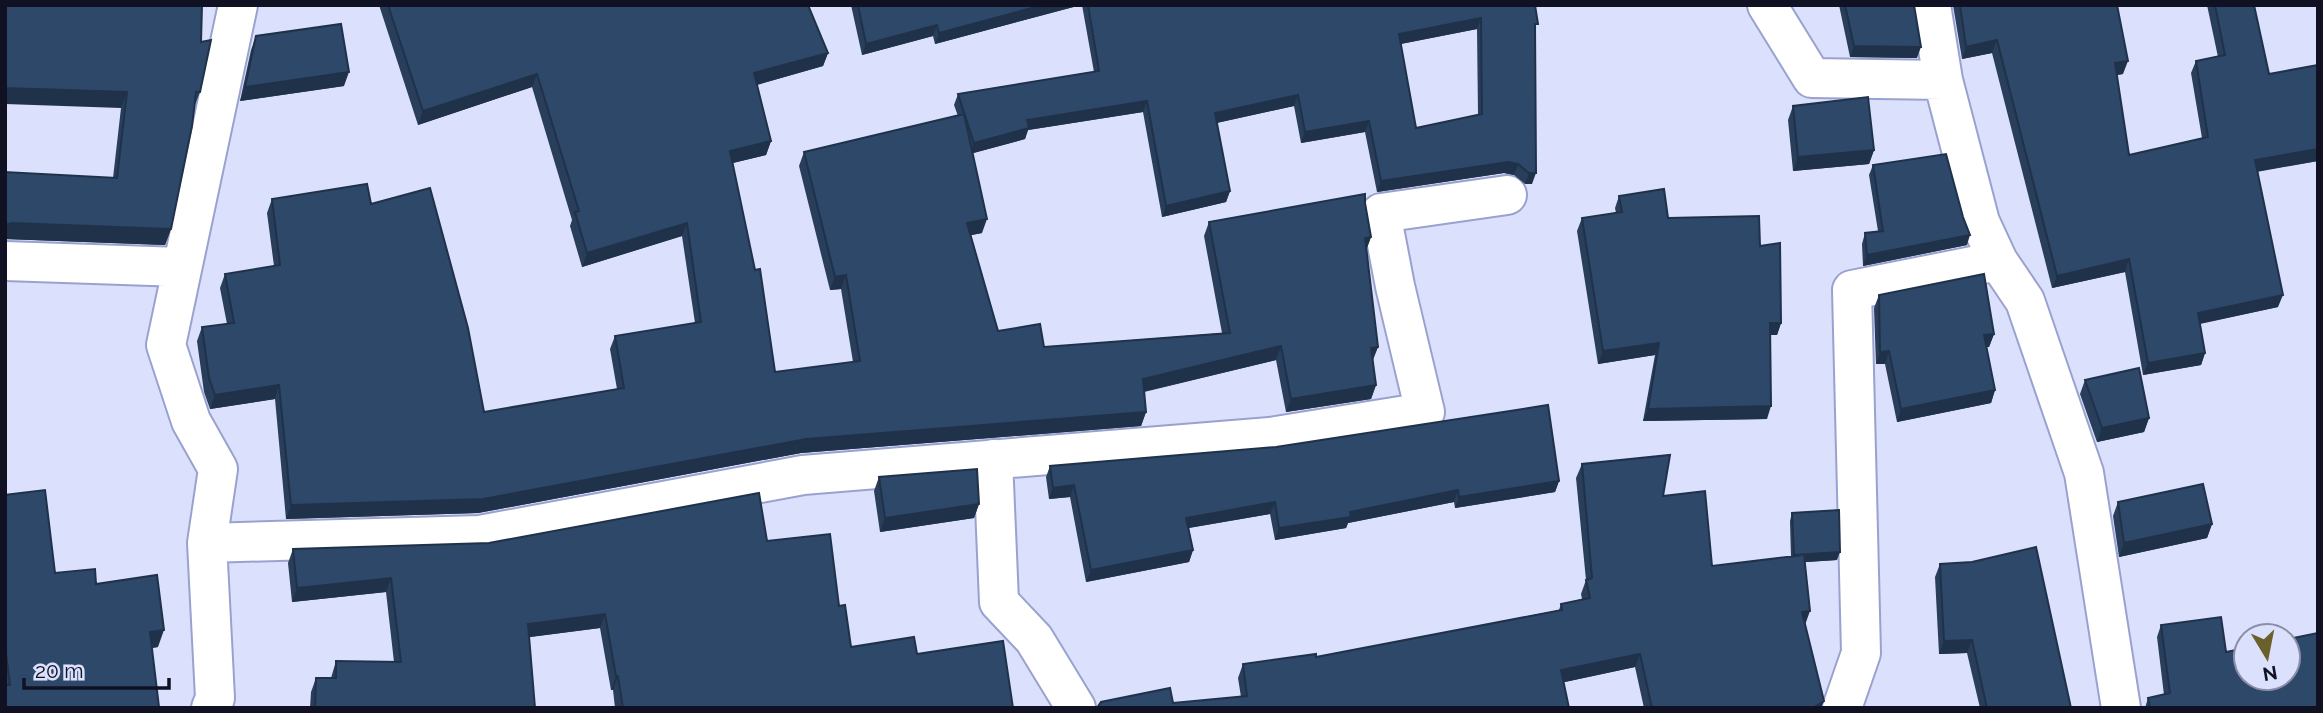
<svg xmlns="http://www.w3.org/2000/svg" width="2323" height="713" font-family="Raleway,sans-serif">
  <rect width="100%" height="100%" fill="#dbe1fd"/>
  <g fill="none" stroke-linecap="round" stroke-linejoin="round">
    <g stroke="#99a2cf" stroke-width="42">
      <path id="minor" d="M1767,5L1812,78L1943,80
        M1931,5L1943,80L1980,222L1998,261L2025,301L2084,473L2121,708
        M5,261L181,267
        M993,459L999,602L1034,639L1076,708
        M207,543L480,535L803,475L1270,437L1425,412L1395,286L1381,213L1507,195
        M211,708L215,698L207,543L218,469L191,421L166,345L238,5
        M1842,708L1861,653L1852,290L1998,261"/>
    </g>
    <use href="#minor" stroke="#fff" stroke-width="38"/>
  </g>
  <path fill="#283e5b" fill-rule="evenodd" d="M5,5L200,92L195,105L171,229L165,245L5,239L113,178L121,108Z
    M379,5H808L828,53L823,66L757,85L771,141L766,155L732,163L775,372L853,362L841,289L830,290L799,166L804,152L958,116L954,105L958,94L1094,72L1082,5H1535L1532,184H1525L1514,175L1504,173L1377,192L1365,132L1301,143L1294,106L1217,123L1230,191L1226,202L1162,217L1143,112L1028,130L1025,139L973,153L982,233L971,235L998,331L1044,347L1222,333L1204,236L1209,222L1365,203L1371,237L1366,250L1378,347L1372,360L1376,385L1371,399L1286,412L1276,360L1144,392L1146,412L1141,426L801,453L478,513L286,519L275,399L210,409L204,392L197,341L202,327L227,324L220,288L225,274L274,266L267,213L272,199L371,204L484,412L617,389L610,349L615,336L695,323L682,236L582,267L570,226L572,220L532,87L418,125ZM1477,29L1478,115L1416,128L1401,44Z
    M851,5H1081L935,44L933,36L862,55Z
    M1839,5H1914L1917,58L1850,57Z
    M1953,5H2117L2123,74L2117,75L2129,155L2202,138L2191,73L2196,61L2218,57L2207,5H2254L2269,74L2318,161L2258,171L2278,307L2200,324L2205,353L2201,365L2143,375L2125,272L2052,288L1992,53L1962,59Z
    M256,36L344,86L240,101L251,50Z
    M1793,106L1874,150L1869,164L1793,171L1788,120Z
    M1873,165L1967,245L1863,266L1862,244L1865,233L1878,231L1869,175Z
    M1619,196L1668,218L1760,246L1781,323L1777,335H1770L1767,419L1643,421L1655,355L1598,364L1577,231L1582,218L1616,213L1615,208Z
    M1879,295L1994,334L1989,347H1986L1995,390L1991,403L1897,422L1885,364H1876L1874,308Z
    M2085,380L2149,418L2144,432L2097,442L2080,394Z
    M1582,464L1663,496L1712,566L1791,557L1790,521L1792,513L1837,560L1805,562V625L1821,708H1644L1635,667L1564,682L1173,703L1241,697L1238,678L1243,664L1316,657L1559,610L1561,604L1582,599L1581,594L1586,580L1576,478Z
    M1050,466L1559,481L1555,492L1455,508L1454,502L1348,523L1346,528L1275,540L1270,514L1189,528L1193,550L1189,562L1086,582L1070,497L1049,499L1046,477Z
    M879,477L979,504L974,518L880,532L874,491Z
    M5,495L55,573L96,584L158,647L152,648L159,707L5,708Z
    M2118,502L2212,524L2207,538L2119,557L2113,516Z
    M767,541L839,606L851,647L917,654L1013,708H615L613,690H611L600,628L529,637L535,708H310L311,692L316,678H331L336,661L394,662L386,592L292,602L288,563L293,549Z
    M1972,562L2071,708H1980L1967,653L1939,654L1935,577L1940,564Z
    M2161,625L2226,652L2318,708H2145L2148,698L2164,695L2157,637Z"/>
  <path fill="#20324a" d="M1043,5H1081L935,44L939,33Z
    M1481,18L1477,29L1395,45L1399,34Z
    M937,25L933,36L862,55L866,44Z
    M1997,40L1992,53L1962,59L1966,47Z
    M1854,46L1921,47L1917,58L1850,57Z
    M828,53L823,66L749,87L754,73Z
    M2128,61L2123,74L2110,76L2115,63Z
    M349,72L344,86L240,101L245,87Z
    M537,74L532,87L418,125L423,111Z
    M5,88L127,92L121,108L5,104Z
    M1298,95L1294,106L1211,124L1215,113Z
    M1147,101L1143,112L1028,130L1025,139L970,154L974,143L1027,120Z
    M1369,121L1365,132L1301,143L1305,132Z
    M771,141L766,155L725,165L730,151Z
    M2318,149V161L2251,173L2255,160Z
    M1874,150L1869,164L1793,171L1798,157Z
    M1508,162L1518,164L1514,175L1504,173L1377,192L1381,181Z
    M1529,173H1536L1532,184H1525Z
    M1230,191L1226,202L1162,217L1166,206Z
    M987,219L982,233L962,237L967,223Z
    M12,223L171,229L165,245L5,239V225Z
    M687,223L682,236L582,267L587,253Z
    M1970,235L1967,245L1863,266L1867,255Z
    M1371,237L1366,251L1365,238Z
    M2129,259L2125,272L2052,288L2057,276Z
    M846,275L841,289L830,290L835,277Z
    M2283,295L2278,307L2193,325L2198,313Z
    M1770,323H1781L1777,335H1765Z
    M1994,334L1989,347L1979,348L1984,335Z
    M1659,343L1655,355L1598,364L1603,351Z
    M1281,346L1276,360L1138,393L1143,379Z
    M1378,347L1373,360L1366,361L1371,348Z
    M1889,351L1885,364H1876L1880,352Z
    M2205,353L2201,365L2143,375L2148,363Z
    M279,385L275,399L210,409L215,395Z
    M1376,385L1371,399L1286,412L1291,399Z
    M1995,390L1991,403L1897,422L1901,409Z
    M1771,406L1767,419L1643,421L1648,409Z
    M1146,412L1141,426L801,453L478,513L286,519L291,505L806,439Z
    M2149,418L2144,432L2097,442L2102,428Z
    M1559,481L1555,492L1455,508L1459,497Z
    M1074,485L1070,497L1049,499L1053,488Z
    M1458,490L1454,502L1348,523L1346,528L1275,540L1279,528L1350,512Z
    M1275,502L1270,514L1182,529L1186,518Z
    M979,504L974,518L880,532L885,518Z
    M2212,524L2207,538L2119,557L2124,543Z
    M1193,550L1189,562L1086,582L1091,570Z
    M1840,552L1837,560L1792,563L1794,555Z
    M391,578L386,592L292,602L297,588Z
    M1810,611L1805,625L1802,612Z
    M605,614L600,628L523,638L528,624Z
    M164,630L158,647L144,649L150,632Z
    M1972,640L1967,653L1939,654L1944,641Z
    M1640,654L1635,667L1556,684L1561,670Z
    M616,676H618L613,690H611Z
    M1824,701L1821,708H1813Z"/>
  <path fill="#2e486a" stroke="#20324a" stroke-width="2" fill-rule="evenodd" d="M5,5H202L201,42L211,40L200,92H196L192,126L171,229L12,223L5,225V172L117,178L127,92L5,88Z
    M388,5H808L828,53L754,73L771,141L730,151L755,270L760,269L775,372L860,361L846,275L835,277L804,152L964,114L987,219L967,223L998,331L1040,324L1044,347L1230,333L1209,222L1365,194V203L1371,237L1365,238L1378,347L1371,348L1376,385L1291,399L1281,346L1143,379L1146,412L806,439L483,499L291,505L279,385L215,395L209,378L202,327L234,323L225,274L280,265L272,199L367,184L371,204L430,188L468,328L484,412L624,388L615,336L701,322L687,223L587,253L575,212L579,211L537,74L423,111Z
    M858,5H1043L939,33L937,25L866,44Z
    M1088,5H1535L1538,24H1535L1536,173H1529L1518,164L1508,162L1381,181L1369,121L1305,132L1298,95L1215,113L1230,191L1166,206L1147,101L1027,120L1029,128L974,143L958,94L1099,71ZM1481,18L1482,114L1416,128L1399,34Z
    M1845,5H1914L1921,47L1854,46Z
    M1960,5H2117L2128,61L2115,63L2129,155L2208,137L2196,61L2225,55L2215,5H2254L2269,74L2318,65V149L2255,160L2283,295L2198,313L2205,353L2148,363L2129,259L2057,276L1997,40L1966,47Z
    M341,24L349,72L245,87L256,36Z
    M1868,97L1874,150L1798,157L1793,106Z
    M1946,154L1963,217L1970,235L1867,255L1865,233L1883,231L1873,165Z
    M1664,189L1668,218L1759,216L1760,246L1780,243L1781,323H1770L1771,406L1648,409L1659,343L1603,351L1582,218L1622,212L1619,196Z
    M1984,274L1994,334L1984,335L1995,390L1901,409L1889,351L1880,352L1879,295Z
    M2139,368L2149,418L2102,428L2085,380Z
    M1548,405L1559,481L1459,497L1458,490L1350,512L1351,517L1279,528L1275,502L1186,518L1193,550L1091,570L1074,485L1053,488L1050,466L1276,447Z
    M1670,455L1663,496L1705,491L1712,566L1804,555L1810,611L1802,612L1824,701L1813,708H1652L1640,654L1561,670L1569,708H1097L1101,702L1170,688L1173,703L1247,696L1243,664L1316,654V657L1562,610L1561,604L1590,598L1586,580L1592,578L1582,464Z
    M977,469L979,504L885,518L879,477Z
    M2203,484L2212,524L2124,543L2118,502Z
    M45,490L55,573L95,569L96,584L157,575L164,630L150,632L159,707L167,708H5V685H10L5,645V495Z
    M759,493L767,541L830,534L839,606L845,605L851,647L914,637L917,654L1003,641L1013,708H623L618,676H616L605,614L528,624L535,708H315L316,678H336V661L401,662L391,578L297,588L293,549L489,543Z
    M1839,510L1840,552L1794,555L1792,513Z
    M2036,547L2071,708H1987L1972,640L1944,641L1940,564L1972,562Z
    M2221,617L2226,652L2246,648V678H2288V639L2318,633V708H2150L2148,698L2170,693L2161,625Z"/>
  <rect width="2323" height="713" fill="none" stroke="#101223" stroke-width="14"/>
  <g transform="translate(2267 657) rotate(170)"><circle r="33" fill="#dbe1fd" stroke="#8a8ea6" stroke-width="2"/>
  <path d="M0-5L12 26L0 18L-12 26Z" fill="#6b5f2c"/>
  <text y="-10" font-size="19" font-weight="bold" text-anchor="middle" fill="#101223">N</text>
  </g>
  <path d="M24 678v10h145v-10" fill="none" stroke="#101223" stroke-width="3.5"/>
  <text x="35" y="678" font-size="21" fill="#101223" stroke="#dbe1fd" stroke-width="5" paint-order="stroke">20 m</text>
</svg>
